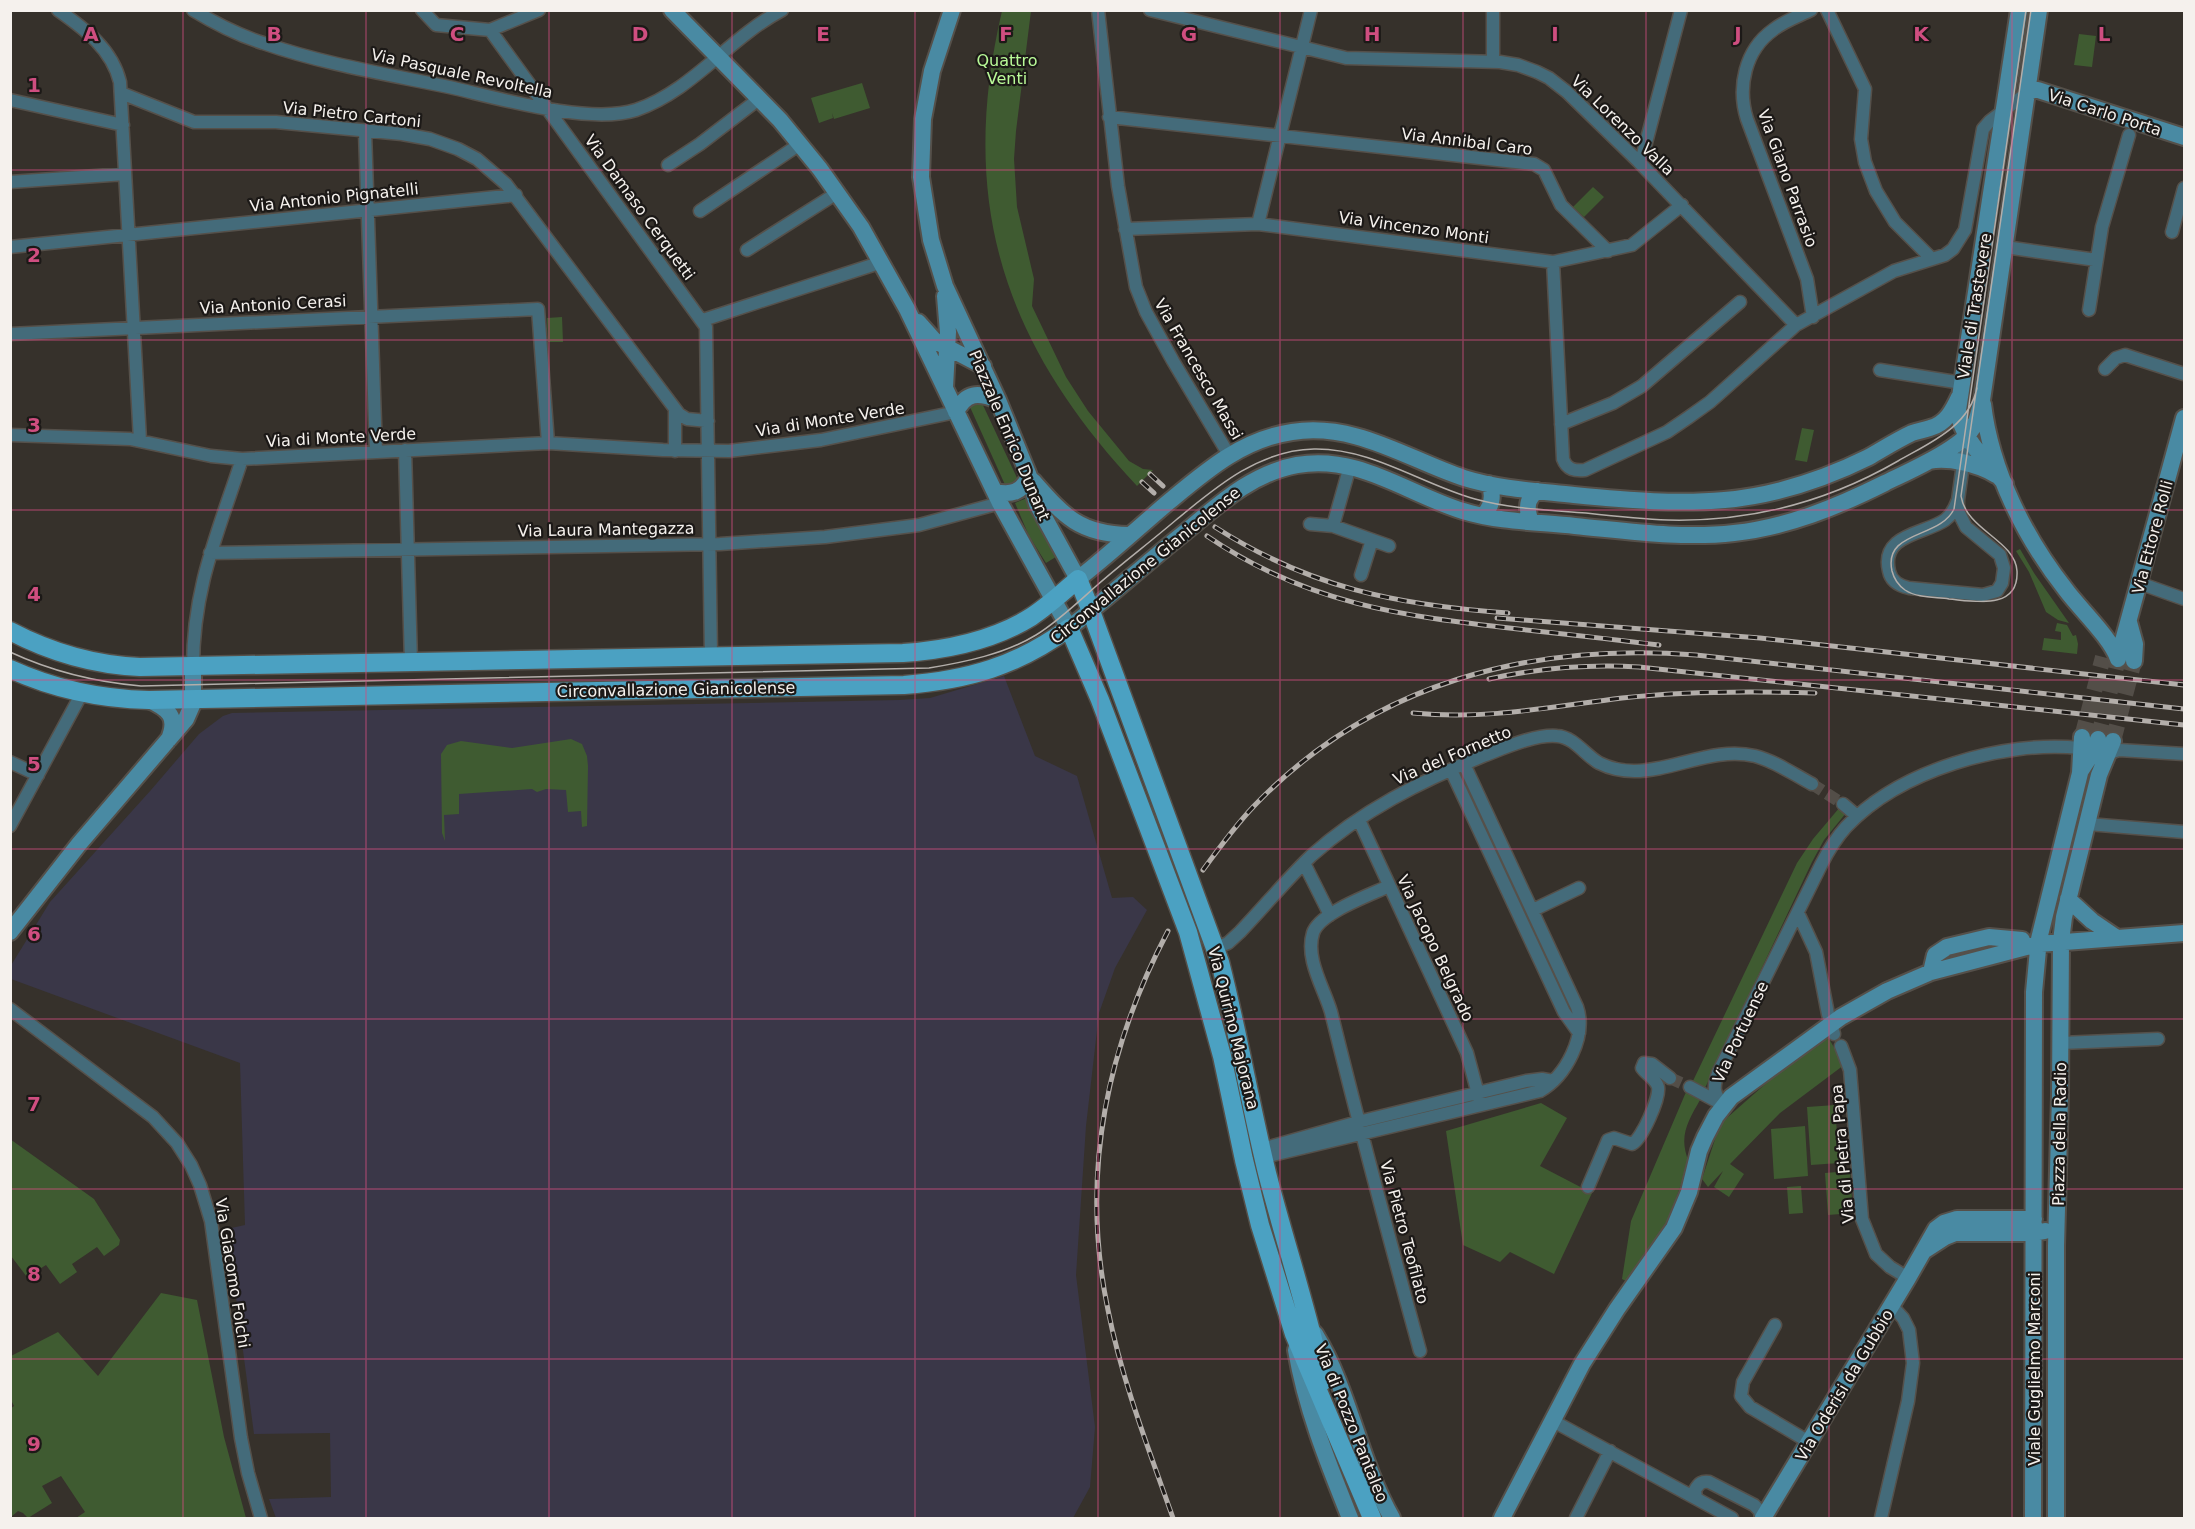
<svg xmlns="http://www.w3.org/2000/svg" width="2195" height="1529" font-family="'DejaVu Sans',sans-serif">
  <rect width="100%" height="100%" fill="#36312b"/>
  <path fill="#3a3748" d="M1004,676L1035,756L1077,776L1112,898L1133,897L1147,910L1115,968L1099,1013L1086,1126L1076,1275L1095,1427L1090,1487L1073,1518H276L269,1499L331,1497L330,1433L254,1434L227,1229L245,1225L240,1063L11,979L10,967L50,902L151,790L199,734L223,716L232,713L899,700L930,698Z"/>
  <path fill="#3f5b31" d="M1002,11H1031L1016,131L1014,159L1017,207L1034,279L1032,306L1066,377L1088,411L1129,461L1143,469L1153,470L1137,486C1004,344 957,203 1002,11Z
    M2079,34L2096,36L2092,67L2074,65Z
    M862,83L870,108L834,119L832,113L833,118L819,123L811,98Z
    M1593,187L1604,197L1584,217L1573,207Z
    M562,317L563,342H548L547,318Z
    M974,402L982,403L1018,480L1015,484L1006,487L970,407Z
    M1802,428L1814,430L1807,462L1795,460Z
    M1027,498L1059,555L1046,563L1029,536L1015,503Z
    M2020,549L2034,573L2069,623L2058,620L2046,612L2029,572L2016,551Z
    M2057,623L2067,625L2073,636L2076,635L2078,644L2077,654L2042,650L2044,638L2061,640V632L2055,631Z
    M571,739L582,744L587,756L588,766L587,826L582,827L581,811L568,812L566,790L546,789L537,792L532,789L459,794V814L444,815L445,841L442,833L441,754L447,745L461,741L512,748Z
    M1840,807L1846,813L1824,840L1812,862L1705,1088L1692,1083L1797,863L1813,839Z
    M1828,1037L1844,1065L1780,1113L1730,1164L1744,1174L1729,1197L1714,1187L1723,1171L1708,1187L1702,1179L1720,1124L1780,1071Z
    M1686,1092L1700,1100C1688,1121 1678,1137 1689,1162L1668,1221L1644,1263L1628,1282L1622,1279L1631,1221Z
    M1541,1103L1567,1118L1540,1166L1592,1193L1554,1274L1510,1252L1500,1262L1463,1245L1446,1131Z
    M1835,1105L1839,1163L1811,1165L1807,1107Z
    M1805,1126L1808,1176L1774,1179L1771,1129Z
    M10,1139L94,1199L120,1240L119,1245L104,1256L97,1247L72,1264L77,1272L60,1284L46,1265L27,1277L11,1256Z
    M1850,1171L1853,1213L1828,1215L1825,1173Z
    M1801,1186L1803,1213L1789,1214L1787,1187Z
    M161,1293L197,1300L224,1437L246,1518H76L85,1512L61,1476L42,1486L52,1503L28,1518L23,1513L18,1511L11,1517L10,1409L14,1406L11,1400V1356L58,1332L98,1376Z"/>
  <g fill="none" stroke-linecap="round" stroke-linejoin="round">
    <path stroke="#534e48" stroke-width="12" stroke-dasharray="12 6" stroke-linecap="butt" d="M1812,784L1843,804
      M1670,1078L1690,1087"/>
    <path stroke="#534e48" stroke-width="16" stroke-dasharray="16 8" stroke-linecap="butt" d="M2082,737L2103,657
      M2098,739L2118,659
      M2113,741L2134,661"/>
    <g stroke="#55504a" stroke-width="15">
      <path id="street" d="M58,10C85,29 112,49 120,82L140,440
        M193,10C216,24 238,35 263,43C323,64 386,74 449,87C498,98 589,125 636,110C692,91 729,38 782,10
        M422,10L436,25L490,30L539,10
        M1098,10L1118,186L1136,287L1146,312L1173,361L1229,455
        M1150,10L1346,58L1500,62L1518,65L1537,72L1549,78L1567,92L1638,161L1796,325
        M1811,10C1799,16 1784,21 1773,30C1745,50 1737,87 1747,119L1807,279L1813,317
        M1827,10L1865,89L1861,139L1865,162L1876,191L1895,222L1932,259
        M490,30L706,327L711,655
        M1493,62V10
        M121,93L194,122H276L402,134L430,139L458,149L477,159L506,184L679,414L687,419L708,421
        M10,100L123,125
        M1109,117L1534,164L1544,170L1561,205L1608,251
        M365,132L376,452
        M1638,161L1643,154L1681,10
        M668,165L700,144L760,98
        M10,182L125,174
        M700,211L800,144
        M1258,224L1311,10
        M1125,229L1258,224L1553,262L1632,245L1682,205
        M2172,232L2184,188
        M10,247L516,195
        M2005,247L2096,260
        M747,250L837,193
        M1553,262L1563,459C1567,470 1575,471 1585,470L1667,432L1689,417L1710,402L1796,325L1894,271L1945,255L1953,249L1965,230L1983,129L1990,121L2027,93
        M2089,310L2102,227L2129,135
        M703,320L882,262
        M10,334L538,309L548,443
        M2105,369L2116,358L2125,355L2184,374
        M1880,370L1962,383
        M1561,424L1613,403L1642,386L1740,302
        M10,435L130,439L211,456L242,459L548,443L663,450L729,451L821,440L956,412
        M405,450L411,662
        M675,451V409
        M1958,500C1955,508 1952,515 1945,520C1925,534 1880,534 1889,571C1891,582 1900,586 1909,588L1983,595L1997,591L2002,583L2004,568L2000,555L1966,527L1958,511V500L1967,435
        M1310,524L1333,526L1389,546
        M1333,526L1350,466
        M210,553L720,544L825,537L919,525L1000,503
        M1361,575L1372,540
        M2139,583L2184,599
        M193,667C193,587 218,533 242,459
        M2109,753L2119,750L2184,754
        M10,762L38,775
        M1451,770L1564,1012L1579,1033
        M1843,804L1857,816
        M1359,820L1467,1053L1481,1105
        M2088,824L2184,832
        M10,826L82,693
        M1304,863L1330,915
        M1389,886C1370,895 1319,913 1313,933C1305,959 1324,988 1331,1012C1359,1125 1389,1238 1420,1351
        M1533,910L1579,888
        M1798,913L1816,952L1828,1014L1834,1034
        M1215,948L1228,943L1240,932C1264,907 1286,880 1311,856C1361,811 1421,781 1483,756C1504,748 1535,734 1557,736C1574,737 1585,755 1599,763C1609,768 1622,771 1634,771C1674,771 1715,746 1755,756C1775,761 1793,774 1812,784
        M10,1009L153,1117L177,1143L191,1165L200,1185L211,1221L241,1438L248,1473L261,1518
        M2061,1043L2158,1039
        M1841,1046L1850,1070L1862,1219L1876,1254L1890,1267L1908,1278
        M1690,1087L1720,1103
        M1724,1105C1713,1094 1713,1087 1718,1073L1821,865C1828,851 1836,838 1846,827C1900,770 2004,740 2080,748
        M1262,1149L1358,1122L1526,1081L1542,1079L1553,1081
        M1264,1157L1540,1091C1566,1076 1587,1036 1577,1007L1464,764
        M1588,1187L1608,1140L1614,1138L1632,1144C1642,1139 1660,1098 1658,1087C1656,1079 1647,1075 1642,1068L1644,1063L1652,1064L1670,1078
        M1775,1325L1743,1382L1741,1396L1750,1407L1809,1442
        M1553,1421L1732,1518
        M1696,1498L1695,1490C1699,1483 1702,1481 1709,1482L1754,1505L1759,1510L1762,1518
        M1576,1518L1610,1451
        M1881,1518L1908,1401L1913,1363L1909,1330L1903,1318L1892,1306"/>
    </g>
    <g stroke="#55504a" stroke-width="20">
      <path id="secondary" d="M672,10L780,120L820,169L861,227L907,309L1000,503L1069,628C1108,598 1145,564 1184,533C1218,505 1252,473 1297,465C1359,454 1407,494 1463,511C1499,522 1538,522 1575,526C1628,531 1682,539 1734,533C1788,527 1837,507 1885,483C1907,472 1960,449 1972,429C1978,421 1979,410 1982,400L2039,10
        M952,10L932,71L923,119L921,177L931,240L945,286L998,400L1029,476L1037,504L1078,579C1110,554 1140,526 1171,500C1207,470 1243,439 1292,432C1355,422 1407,459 1464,478C1499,489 1538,491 1574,495C1689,506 1762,510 1869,457C1883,449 1897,440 1912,433C1918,431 1924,430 1930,428C1946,424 1953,410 1959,397
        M2027,93L2033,90H2038L2184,137
        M918,322L935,341L983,366
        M945,387L948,332L945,296
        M1983,404C1991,471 2025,538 2066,590C2080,609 2111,638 2118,659
        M956,412C966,392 978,392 998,400
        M1929,461C1948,457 1979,464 1996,475
        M1033,481C1064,516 1079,534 1129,535
        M2005,484C1989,463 1960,438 1958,410L2019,10
        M995,492C1011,495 1022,493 1029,476
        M1484,515C1492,506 1494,495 1489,484
        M1531,522C1526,509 1526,499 1537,491
        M2129,622L2135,644L2134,661
        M2118,659L2184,418
        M149,700C169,709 178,717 169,739
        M2080,772L2095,749L2098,739
        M2068,899L2092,921L2117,938
        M10,932L79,844L186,719L193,703V667
        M1931,972L1935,955L1947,947L1989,937L2022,940
        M1925,1250L1945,1237L1955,1233H2034L2045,1231
        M1315,1334C1350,1391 1359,1461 1392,1518
        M1296,1350C1306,1409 1328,1463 1350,1518
        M1502,1518L1582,1364L1617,1309L1674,1228L1689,1192L1699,1151L1705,1137L1716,1116L1731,1097L1841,1017L1887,991L1931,972L2038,944L2184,933
        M1763,1518L1908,1278L1936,1229L1944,1223L1957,1219H2034
        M2033,1518L2034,992L2039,939L2080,773L2082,737
        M2056,1518V1246L2060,1095L2061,941L2064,917L2099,775L2113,741"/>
    </g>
    <g stroke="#55504a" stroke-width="21">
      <path id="primary" d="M10,631C50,652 95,665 140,667L903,653C946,650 994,640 1031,617C1048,606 1063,592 1078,579L1091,611L1220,962C1238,1032 1250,1103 1267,1173C1285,1243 1308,1311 1323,1381
        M10,669C54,689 101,699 149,700L904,685C968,680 1017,666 1069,628L1100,700L1188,932L1222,1056L1244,1160L1260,1225L1294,1334L1372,1518"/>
    </g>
    <use href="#street" stroke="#446b7a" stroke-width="12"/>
    <use href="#secondary" stroke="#498aa3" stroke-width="16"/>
    <use href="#primary" stroke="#4ba1c2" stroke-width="18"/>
    <path stroke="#b3aeaa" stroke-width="1.5" d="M2026,10L1954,509C1940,539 1883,530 1892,571C1894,579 1898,585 1905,590C1917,598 1934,597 1949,599C1973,601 2019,611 2017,571C2015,540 1966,530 1961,496L2031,10
      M10,652C53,672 95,682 141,686L929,668C965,662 1005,654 1036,635C1057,622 1076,604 1095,587C1121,564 1149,543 1176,520C1216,487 1259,450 1314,449C1372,448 1421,484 1475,499C1511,509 1550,510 1586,513C1613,516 1641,519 1668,520C1750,522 1827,502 1898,461C1929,443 1969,427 1977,388"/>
    <g stroke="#b3aeaa" stroke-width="5">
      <path id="rail" d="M1150,474L1163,486
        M1142,482L1154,493
        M1215,527C1310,588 1397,605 1508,613
        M1207,536C1307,604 1401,616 1518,629C1565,634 1612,639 1659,645
        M1497,618L1760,638L2184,685
        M1489,679C1539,668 1588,664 1639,667L2184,725
        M1413,713C1488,720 1549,707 1622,698C1686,691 1750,691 1815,693
        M1203,870C1219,848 1235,826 1254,806C1372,683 1530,642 1696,655L2184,709
        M1168,931C1105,1051 1080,1176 1108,1310C1122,1381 1149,1450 1173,1518"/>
    </g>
    <use href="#rail" stroke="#1c1917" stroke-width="3" stroke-dasharray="9" stroke-linecap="butt"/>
  </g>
  <path fill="none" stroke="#cf4e80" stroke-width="1.5" stroke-opacity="0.55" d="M183,10V1518M366,10V1518M549,10V1518M732,10V1518M915,10V1518M1098,10V1518M1280,10V1518M1463,10V1518M1646,10V1518M1829,10V1518M2012,10V1518M10,170H2184M10,340H2184M10,510H2184M10,680H2184M10,849H2184M10,1019H2184M10,1189H2184M10,1359H2184"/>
  <g text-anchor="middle" stroke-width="4.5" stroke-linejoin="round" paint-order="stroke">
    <g font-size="16" fill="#b9fa98" stroke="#1c1917">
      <text x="1007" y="66">Quattro<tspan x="1007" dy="18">Venti</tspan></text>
    </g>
    <g font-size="16" fill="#f5f1ed" stroke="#1c1917">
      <text transform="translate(462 73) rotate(12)" y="6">Via Pasquale Revoltella</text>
      <text transform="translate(2105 112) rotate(18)" y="6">Via Carlo Porta</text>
      <text transform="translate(352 114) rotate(6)" y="6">Via Pietro Cartoni</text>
      <text transform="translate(1623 125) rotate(44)" y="6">Via Lorenzo Valla</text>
      <text transform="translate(1467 141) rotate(7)" y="6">Via Annibal Caro</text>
      <text transform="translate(1788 178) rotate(70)" y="6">Via Giano Parrasio</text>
      <text transform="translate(334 197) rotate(-6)" y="6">Via Antonio Pignatelli</text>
      <text transform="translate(640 207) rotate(54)" y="6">Via Damaso Cerquetti</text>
      <text transform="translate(1414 227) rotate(8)" y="6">Via Vincenzo Monti</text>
      <text transform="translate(273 304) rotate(-3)" y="6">Via Antonio Cerasi</text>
      <text transform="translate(1974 306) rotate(-81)" y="6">Viale di Trastevere</text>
      <text transform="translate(1199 369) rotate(60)" y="6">Via Francesco Massi</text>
      <text transform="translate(830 419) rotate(-9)" y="6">Via di Monte Verde</text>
      <text transform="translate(1010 435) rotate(67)" y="6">Piazzale Enrico Dunant</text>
      <text transform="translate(341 437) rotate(-3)" y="6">Via di Monte Verde</text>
      <text transform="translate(606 529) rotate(-1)" y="6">Via Laura Mantegazza</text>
      <text transform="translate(2152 537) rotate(-75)" y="6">Via Ettore Rolli</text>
      <text transform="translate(1145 565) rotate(-39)" y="6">Circonvallazione Gianicolense</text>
      <text transform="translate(676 689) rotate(-1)" y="6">Circonvallazione Gianicolense</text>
      <text transform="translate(1452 755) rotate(-23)" y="6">Via del Fornetto</text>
      <text transform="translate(1436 948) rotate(65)" y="6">Via Jacopo Belgrado</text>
      <text transform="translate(1234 1028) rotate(76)" y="6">Via Quirino Majorana</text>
      <text transform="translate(1740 1032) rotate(-65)" y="6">Via Portuense</text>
      <text transform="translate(2059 1134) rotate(-89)" y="6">Piazza della Radio</text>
      <text transform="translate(1842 1154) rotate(-95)" y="6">Via di Pietra Papa</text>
      <text transform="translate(1405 1232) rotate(75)" y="6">Via Pietro Teofilato</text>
      <text transform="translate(233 1273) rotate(81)" y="6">Via Giacomo Folchi</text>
      <text transform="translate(2034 1369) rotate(-90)" y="6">Viale Guglielmo Marconi</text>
      <text transform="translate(1844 1385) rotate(-59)" y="6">Via Oderisi da Gubbio</text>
      <text transform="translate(1352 1423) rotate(68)" y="6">Via di Pozzo Pantaleo</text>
    </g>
  </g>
  <g font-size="20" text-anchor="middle" font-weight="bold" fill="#cf4e80" stroke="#1c1917" stroke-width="4.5" stroke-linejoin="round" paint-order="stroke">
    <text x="91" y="41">A</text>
    <text x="274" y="41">B</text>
    <text x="457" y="41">C</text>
    <text x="640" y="41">D</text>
    <text x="823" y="41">E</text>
    <text x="1006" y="41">F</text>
    <text x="1189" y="41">G</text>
    <text x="1372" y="41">H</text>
    <text x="1555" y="41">I</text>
    <text x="1738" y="41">J</text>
    <text x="1921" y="41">K</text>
    <text x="2104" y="41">L</text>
    <text x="34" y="92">1</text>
    <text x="34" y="262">2</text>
    <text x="34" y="432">3</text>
    <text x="34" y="601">4</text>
    <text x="34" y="771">5</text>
    <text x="34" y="941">6</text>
    <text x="34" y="1111">7</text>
    <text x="34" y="1281">8</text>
    <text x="34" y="1451">9</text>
  </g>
  <rect width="2195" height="1529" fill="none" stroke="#f5f1ed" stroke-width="24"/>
</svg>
